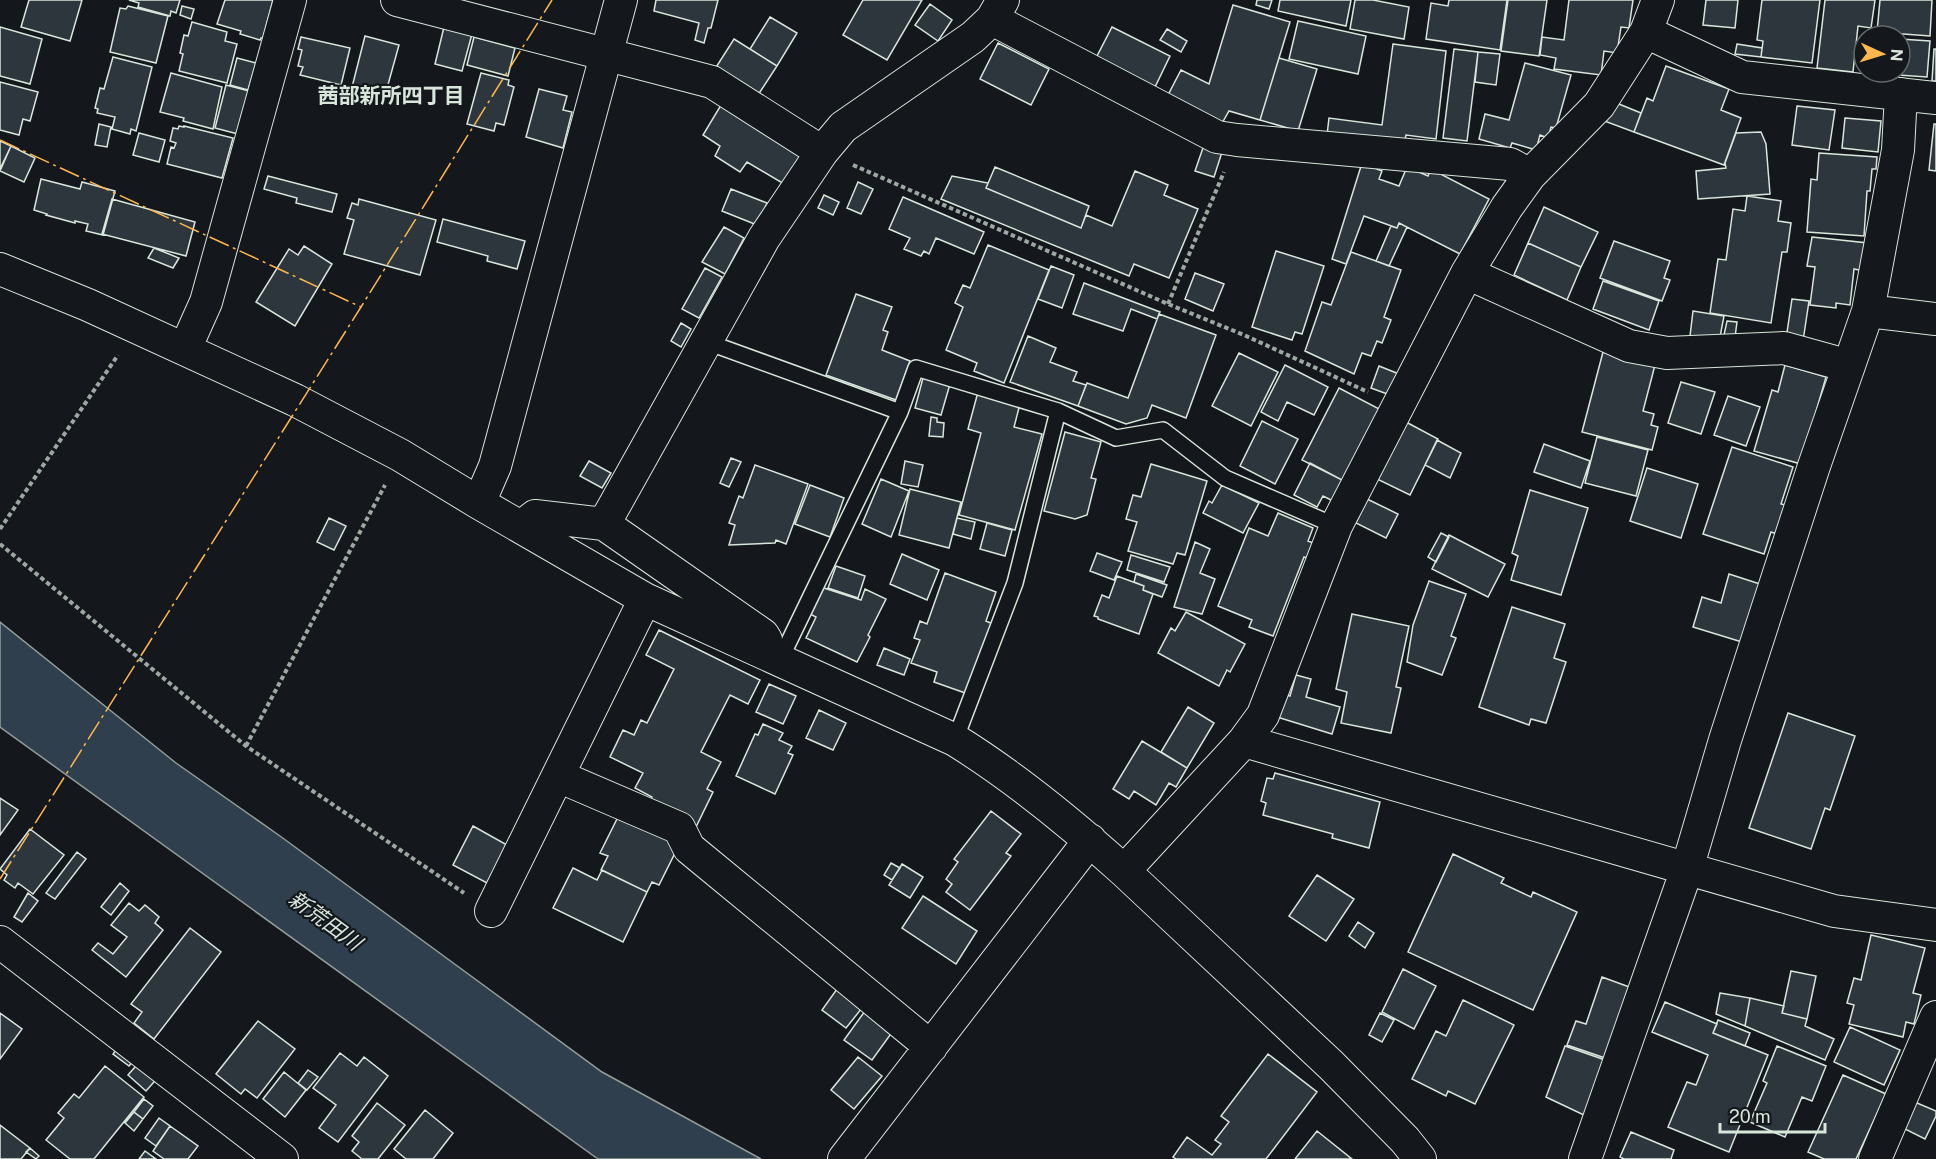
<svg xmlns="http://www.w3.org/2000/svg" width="1936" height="1159" font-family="'Public Sans','Noto Sans JP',sans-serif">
  <rect width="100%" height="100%" fill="#14181c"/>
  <path fill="#2f3f4d" stroke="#939e99" stroke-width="1.5" d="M0,622L176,763L280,836L602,1072L761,1159H598L0,727Z"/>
  <path fill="#2c363c" stroke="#d8e6dc" stroke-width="1.5" d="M29,0H82L70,41L21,27Z
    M129,0H180L176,13L171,11L170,16L138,7L139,3Z
    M225,0H273L263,38H261L260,40L240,34L241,31L217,24Z
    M656,0H718L711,28H708L704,43L695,40L699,23L654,11Z
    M863,0H922L887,60L843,35Z
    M1257,0H1272L1269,9L1256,5Z
    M1280,0H1351L1346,26L1278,11Z
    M1355,0H1373L1409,7L1404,39L1350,29Z
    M1449,0H1507L1500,50L1426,39L1431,3L1448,6Z
    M1508,0H1547L1539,56L1501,51Z
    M1569,0H1633L1629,28L1621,27L1617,53L1604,51L1601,75L1554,69L1556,58L1540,55L1542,37L1564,40Z
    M1706,0H1738L1735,28L1703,25Z
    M1762,0H1820L1812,63L1761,57L1763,41L1757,40Z
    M1825,0H1875L1871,28L1858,26L1853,72L1817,68Z
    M1880,0H1932L1930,36L1877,32Z
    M930,4L952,20L938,41L915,25Z
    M1233,5L1290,22L1260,120L1229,111L1221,125L1167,97L1181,70L1209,84Z
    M128,6L168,16L156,63L110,52L120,8L126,9Z
    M182,6L194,9L191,19L180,15Z
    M770,17L797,33L777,66L750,49Z
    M1298,21L1366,36L1358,74L1289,59Z
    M192,22L227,32L225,41L237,44L227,83L179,71L183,54L180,53L184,35L188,36Z
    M0,27L42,39L30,84L0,76Z
    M444,27L472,34L462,71L435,64Z
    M1112,27L1170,56L1155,87L1096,58Z
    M1167,29L1187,41L1181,52L1160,40Z
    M365,36L399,45L384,99L351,91Z
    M301,37L350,48L341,85L300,75L303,67L298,66L302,50L298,49Z
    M474,37L515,48L508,76L467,65Z
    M734,39L777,66L756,98L713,72Z
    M1900,39L1930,41L1927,77L1868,73L1900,72Z
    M998,43L1049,69L1031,105L980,79Z
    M1393,44L1446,51L1436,139L1406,135L1405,140L1327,135L1329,118L1382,125Z
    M1737,44L1762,48L1761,57L1735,54Z
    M1454,49L1478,52L1467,141L1443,138Z
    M1934,49H1936V81H1932Z
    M1478,52L1500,54L1496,85L1475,82Z
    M113,57L152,67L136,131L131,129L130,134L112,129L115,117L97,113L98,109L95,108L100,88L104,89Z
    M237,58L256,63L248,90L230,85Z
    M1279,58L1317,69L1298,131L1260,120Z
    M1525,63L1571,75L1556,128L1551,127L1548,138L1540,135L1536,150L1512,143L1510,148L1479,139L1485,114L1509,120Z
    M1666,66L1729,89L1721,110L1741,118L1724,165L1634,132L1647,98L1653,101Z
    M171,73L222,87L213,129L183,121L184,118L160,112Z
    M481,73L509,80L508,85L514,87L504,125L496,123L494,131L467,124Z
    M0,82L38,92L30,121L23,119L19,135L0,130Z
    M226,85L249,91L238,134L215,128Z
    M539,89L567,96L563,110L572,112L563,148L526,137Z
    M724,100L805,150L784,184L747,162L740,172L715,156L720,146L703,135Z
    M1614,102L1641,113L1634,132L1599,119Z
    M1797,106L1835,110L1829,150L1792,145Z
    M1845,118L1881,121L1878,152L1842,148Z
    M99,124L111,127L107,147L95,145Z
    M1934,124H1936V171L1929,170Z
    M179,126L184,127V126L233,138L222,178L167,164L171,147L174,148L176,143L170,141L173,128L178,129Z
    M1761,132L1766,144L1770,194L1698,199L1696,171L1726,168L1725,163L1736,133Z
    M139,133L165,140L159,162L133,155Z
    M0,141L11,146L0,169Z
    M1205,142L1223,149L1214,177L1195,171Z
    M11,146L35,158L24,182L0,171Z
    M1819,153L1877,157L1876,169H1872L1870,191H1867L1864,236L1807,232L1811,179L1817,180Z
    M1362,163L1382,171L1379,179L1399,186L1407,167L1428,176L1431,169L1489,199L1460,254L1399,223L1397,228L1364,216L1346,264L1332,259Z
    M995,167L1089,206L1081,228L986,188Z
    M1135,171L1168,185L1164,195L1198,209L1169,278L1134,264L1129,276L941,199L952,176L988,183L986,188L1081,228L1086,215L1112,226Z
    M268,176L337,194L332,212L296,203L297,198L264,189Z
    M41,179L80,189L82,182L115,191L103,235L86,231L88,224L75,221V223L46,215L47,214L34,210Z
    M858,182L873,189L861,214L847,208Z
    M731,189L767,203L757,225L722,211Z
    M824,195L839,202L833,215L818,208Z
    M1747,196L1781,201L1778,221L1791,223L1787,252H1782L1771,323L1710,313L1718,259L1726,260L1733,209L1745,211Z
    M903,197L984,232L974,254L936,238L929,254L924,251L921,256L904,249L910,238L889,229Z
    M112,199L195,222L186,256L102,234Z
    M359,199L436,220L420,275L344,254L354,220L347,218L352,203L358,205Z
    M1544,207L1598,232L1581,267L1528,243Z
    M443,219L525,241L517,269L487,261L488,256L437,242Z
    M1399,223L1407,227L1389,266L1376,261L1391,226L1397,228Z
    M724,227L744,238L725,274L702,262Z
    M1812,237L1868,243L1864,271L1854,269L1850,305L1836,303V308L1810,305L1815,267L1807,266Z
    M1614,241L1670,261L1664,278L1670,280L1662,301L1600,278Z
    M1528,243L1581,267L1567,300L1514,275Z
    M988,245L1049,270L1004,383L974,371L977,363L946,350L963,307L955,303L963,285L970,288Z
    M304,246L332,264L295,326L256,302L289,249L298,255Z
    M154,248L179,258L173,268L148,258Z
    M1276,251L1324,266L1302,334L1295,332L1292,340L1252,327Z
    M1351,252L1401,270L1384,317L1391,320L1382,343L1377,341L1371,356L1362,353L1354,374L1305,351L1322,302L1331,305Z
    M1051,266L1074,275L1062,308L1038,299Z
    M705,268L722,277L699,318L682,309Z
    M1195,273L1224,284L1213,311L1185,299Z
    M1603,281L1659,301L1649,330L1593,309Z
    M1084,283L1160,312L1159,314L1157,319L1131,309L1123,331L1073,314Z
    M856,294L892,307L883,330L888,332L882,350L910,361L896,400L826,375Z
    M1792,299L1809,301L1803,341L1786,339Z
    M1693,311L1724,316L1720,337L1690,336Z
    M1159,314L1216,335L1186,418L1152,405L1147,418L1126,424L1078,406L1087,383L1128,398Z
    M1727,321L1737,322L1735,337L1724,335Z
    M681,323L691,329L681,347L671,341Z
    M1028,336L1056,348L1050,362L1077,372L1073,381L1086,385L1078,406L1010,382Z
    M1603,352L1655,365L1643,411L1654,414L1651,425L1658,427L1652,450L1582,432Z
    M1239,353L1278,372L1251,426L1212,406Z
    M1285,365L1328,387L1314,415L1287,402L1278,421L1261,412Z
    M1785,365L1826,377L1801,464L1754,451L1772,390L1778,392Z
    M1379,366L1399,374L1390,395L1371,388Z
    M923,378L950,384L941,415L915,408Z
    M1681,382L1715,392L1701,434L1668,423Z
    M1339,388L1383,411L1346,482L1302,460Z
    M978,392L1020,404L1014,427L1042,434L1015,530L959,515L981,433L968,429Z
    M1728,396L1760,407L1746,446L1714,435Z
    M931,417L937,418V422L944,423L943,437L929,436Z
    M1262,421L1298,439L1275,484L1240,466Z
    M1406,422L1438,439L1410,495L1377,479Z
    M1065,432L1101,442L1091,478L1096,479L1087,515L1075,519L1044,511Z
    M1597,437L1648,450L1636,496L1585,483Z
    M1437,440L1461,453L1450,478L1425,465Z
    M1544,444L1590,461L1581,488L1534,472Z
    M1732,447L1793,467L1781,504L1786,505L1777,534L1771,532L1764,554L1703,534Z
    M731,458L741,462L729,487L720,483Z
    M589,461L611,473L602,488L580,476Z
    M905,461L923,465L918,487L901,484Z
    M1310,463L1344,481L1333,501L1323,496L1317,507L1294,495Z
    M1151,464L1207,481L1185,555L1177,553L1173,564L1128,551L1137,522L1126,519L1133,495L1141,497Z
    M755,465L808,484L786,544L776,540L775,543L729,545L735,525L729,523L739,496L743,498Z
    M1647,468L1698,484L1681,538L1630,521Z
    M881,479L909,491L891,537L862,524Z
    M810,485L844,498L830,537L795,524Z
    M1222,485L1259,503L1243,533L1203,513L1209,501L1212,503Z
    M910,489L961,502L949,548L899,535Z
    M1530,490L1588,508L1561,595L1511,580L1518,556L1512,553Z
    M1367,499L1398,514L1386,538L1356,523Z
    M1278,513L1313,528L1308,541L1313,543L1307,558L1304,557L1273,636L1249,627L1252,620L1218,606L1249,528L1268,536Z
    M329,518L346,526L334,550L317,542Z
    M957,518L975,522L971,539L953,534Z
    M987,523L1012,530L1005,556L980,549Z
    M1441,533L1449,537L1436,562L1428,557Z
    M1449,535L1505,564L1488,597L1432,569Z
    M1195,542L1210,549L1200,573L1215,579L1202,614L1174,607Z
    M1097,553L1122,562L1114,580L1090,571Z
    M902,554L939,570L927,600L890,584Z
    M1131,555L1170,567L1164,582L1127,570Z
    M836,566L865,576L858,598L828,588Z
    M945,573L996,592L986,621L993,624L968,694L934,682L937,672L911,663L920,640L914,638L920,621L927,624Z
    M1136,574L1167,585L1162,597L1143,590L1144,586L1134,582Z
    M1729,574L1760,584L1742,642L1693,627L1702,597L1721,603Z
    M1117,576L1144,586L1143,590L1153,594L1139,634L1098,619V617L1094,616L1102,595L1109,598Z
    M1429,581L1466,594L1451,636L1456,638L1442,675L1407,662L1413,625Z
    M824,588L861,600L865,589L886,599L868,635L870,637L857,662L806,638L816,617L810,614Z
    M1512,607L1565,624L1554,658L1566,662L1546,723L1531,719L1529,725L1479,707Z
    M1186,612L1245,644L1230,672L1227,670L1219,686L1158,653L1171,628L1175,631Z
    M1352,614L1409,626L1396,687L1401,688L1391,733L1341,723L1347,692L1336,689Z
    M659,630L760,680L748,704L730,695L701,752L721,762L707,789L713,792L696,827L649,803L652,797L635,788L643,773L610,757L623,730L634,735L641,720L647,723L674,669L646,655Z
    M884,648L910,659L904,675L877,665Z
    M1296,675L1311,679L1306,697L1340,707L1332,734L1277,717L1284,694L1290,696Z
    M769,684L796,696L783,724L756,712Z
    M1188,707L1214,723L1187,768L1161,752Z
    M819,710L846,723L833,750L806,738Z
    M1788,713L1855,736L1830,810L1825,808L1811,849L1749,828Z
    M763,724L783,733L779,740L792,746L788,753L793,755L775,794L736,776L755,734L758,735Z
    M1142,741L1187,768L1176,787L1169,783L1156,805L1134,791L1129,799L1113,789Z
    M1275,773L1380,802L1369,848L1332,838L1333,834L1263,815L1266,803L1261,801L1267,778L1273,779Z
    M0,798L18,810L0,835Z
    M991,811L1021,834L1006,853L1011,856L970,910L946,892L952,884L946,879L958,862L954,859Z
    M620,813L670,838L677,849L659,885L652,882L647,892L601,870L608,856L600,853Z
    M473,826L507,845L487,883L453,865Z
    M30,829L64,855L33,894L18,883L15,888L4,880L7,875L0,869Z
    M77,852L86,859L55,899L46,893Z
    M1453,854L1504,878L1501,883L1531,897L1533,892L1577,912L1533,1010L1408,952Z
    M891,863L900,868L892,880L884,875Z
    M902,864L923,877L910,898L889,885Z
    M573,868L597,880L602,870L647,892L623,942L553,908Z
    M1317,875L1354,899L1326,941L1289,916Z
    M120,883L129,891L111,915L101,907Z
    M28,893L38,901L22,922L14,917Z
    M923,896L977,931L956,964L902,928Z
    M129,903L139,911L145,905L159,917L155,923L163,930L126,977L92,950L98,943L113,954L127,937L111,925Z
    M1358,922L1374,933L1365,948L1349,936Z
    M190,928L221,952L154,1039L134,1023L142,1012L131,1004Z
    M1871,935L1925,948L1913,993L1921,995L1914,1024L1906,1022L1903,1037L1849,1024L1854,1005L1847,1003L1854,978L1861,980Z
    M1403,969L1436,986L1414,1029L1382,1012Z
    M1791,971L1816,976L1807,1019L1782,1013Z
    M1602,977L1632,988L1608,1059L1567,1045L1576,1021L1586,1024Z
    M837,989L862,1008L846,1028L822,1010Z
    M1720,993L1750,998L1745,1026L1716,1014Z
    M1750,998L1784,1006L1782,1013L1807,1019L1805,1026L1834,1039L1825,1060L1745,1026Z
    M1463,1000L1514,1025L1475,1104L1448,1091L1446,1096L1412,1079L1436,1031L1446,1036Z
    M1665,1002L1717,1024L1713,1033L1768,1055L1729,1152L1668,1127L1687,1082L1696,1085L1708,1055L1652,1032Z
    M865,1011L893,1031L872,1060L844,1040Z
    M0,1013L22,1029L0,1059Z
    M1380,1013L1394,1020L1382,1042L1369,1035Z
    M1718,1020L1750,1033L1745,1046L1713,1033Z
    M258,1021L295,1049L257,1098L245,1089L241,1094L216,1074Z
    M1850,1027L1900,1050L1884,1085L1834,1062Z
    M121,1043L137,1056L129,1066L113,1054Z
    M1565,1046L1608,1061L1588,1117L1546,1097Z
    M1777,1046L1826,1066L1812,1101L1802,1097L1785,1137L1750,1122L1767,1083L1763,1081Z
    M340,1053L357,1066L364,1057L388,1076L338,1142L319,1128L336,1105L313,1088Z
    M1268,1054L1317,1092L1266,1159H1176L1173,1157L1187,1137L1212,1155L1221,1144L1215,1140L1229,1122L1221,1116Z
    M858,1057L882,1076L854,1109L831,1090Z
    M143,1058L161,1074L146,1091L128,1075Z
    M105,1066L144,1097L94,1159H70L46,1140L64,1118L58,1113L74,1094L79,1098Z
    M308,1070L318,1077L307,1090L298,1083Z
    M284,1072L306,1090L285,1117L263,1099Z
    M1843,1075L1886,1094L1856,1159H1824L1808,1152Z
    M144,1099L153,1106L143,1119L134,1112Z
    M1910,1100L1936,1111V1116L1925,1139L1899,1126Z
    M377,1103L405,1125L378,1159H362L352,1151L359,1142L352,1136Z
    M425,1110L453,1133L433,1159H406L394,1149Z
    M134,1112L143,1119L134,1131L125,1123Z
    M159,1118L170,1126L156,1146L145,1138Z
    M0,1125L30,1148L21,1159H0Z
    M170,1126L198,1146L188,1159H164L153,1151Z
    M1317,1131L1352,1159H1295Z
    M1631,1132L1674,1150L1671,1159H1624L1620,1157Z
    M30,1148L39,1156L36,1159L26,1152Z
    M145,1151L156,1159H139Z"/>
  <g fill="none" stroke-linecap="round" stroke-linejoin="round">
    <g stroke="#d8e6dc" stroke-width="18">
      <path id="lane" d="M707,342L900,412
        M780,660L900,412L916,368L1058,411L1116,438L1163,430L1225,478L1336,526
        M955,740L1015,583L1058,411"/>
    </g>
    <g stroke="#d8e6dc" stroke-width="34">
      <path id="street" d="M397,0L712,82L822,152
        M992,19L1217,137L1237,140L1510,164L1530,175
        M1646,32L1742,77L1936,98
        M0,269L88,305L295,400L400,455L479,503L645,599L955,740C1013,776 1073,825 1124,871L1331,1065L1405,1140L1420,1159
        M1467,273L1629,346L1667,353L1784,348L1849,366
        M1868,311L1936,319
        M185,349L206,302L290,0
        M479,503L495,466L621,0
        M604,524L764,238L822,152L843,127L973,37L992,19L1003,0
        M521,527L535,516L604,524L763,635L766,640
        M1244,741L1834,911L1936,925
        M558,776L679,828L689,848L931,1047
        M1124,871L1244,741L1263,715L1336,526L1467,273L1507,207L1530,175L1599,105L1646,32L1658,0
        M491,911L645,599
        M0,942L282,1159
        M844,1159L1090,840
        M1585,1159L1687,869L1725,740L1768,607L1814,466L1868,311L1898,150L1901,94
        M1875,1159L1936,1017"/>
    </g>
    <path stroke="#9da8a2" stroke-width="4" stroke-dasharray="4.5 3" stroke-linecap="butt" d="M853,165L1168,304L1244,335L1368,392
      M1168,304L1224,172
      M0,529L118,355
      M0,544L246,746L464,893
      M246,746L385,485"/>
    <use href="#lane" stroke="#14181c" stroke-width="15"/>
    <use href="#street" stroke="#14181c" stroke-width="32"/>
    <path stroke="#ffb74d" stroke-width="1.5" stroke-dasharray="21 4.5 3 4.5" stroke-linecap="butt" d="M0,140L361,307
      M0,879L361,307L552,0"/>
  </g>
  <g text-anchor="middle" stroke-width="4.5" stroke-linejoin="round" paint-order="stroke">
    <g font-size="21" font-weight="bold" fill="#d8e6dc" stroke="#14181c">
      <text x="391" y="103">茜部新所四丁目</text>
    </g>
    <g font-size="21" font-style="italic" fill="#d8e6dc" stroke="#14181c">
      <text transform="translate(325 921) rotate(36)" y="7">新荒田川</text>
    </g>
  </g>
  <g transform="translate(1882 54) rotate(94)"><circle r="28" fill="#14181c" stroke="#626a69" stroke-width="1.5"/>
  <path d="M0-4.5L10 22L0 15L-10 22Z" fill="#ffb74d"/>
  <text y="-9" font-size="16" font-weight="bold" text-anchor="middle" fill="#d8e6dc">N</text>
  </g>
  <path d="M1720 1123v9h105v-9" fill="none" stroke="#d8e6dc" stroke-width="3"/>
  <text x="1729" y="1123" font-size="18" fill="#d8e6dc" stroke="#14181c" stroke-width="4.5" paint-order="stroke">20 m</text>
</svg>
